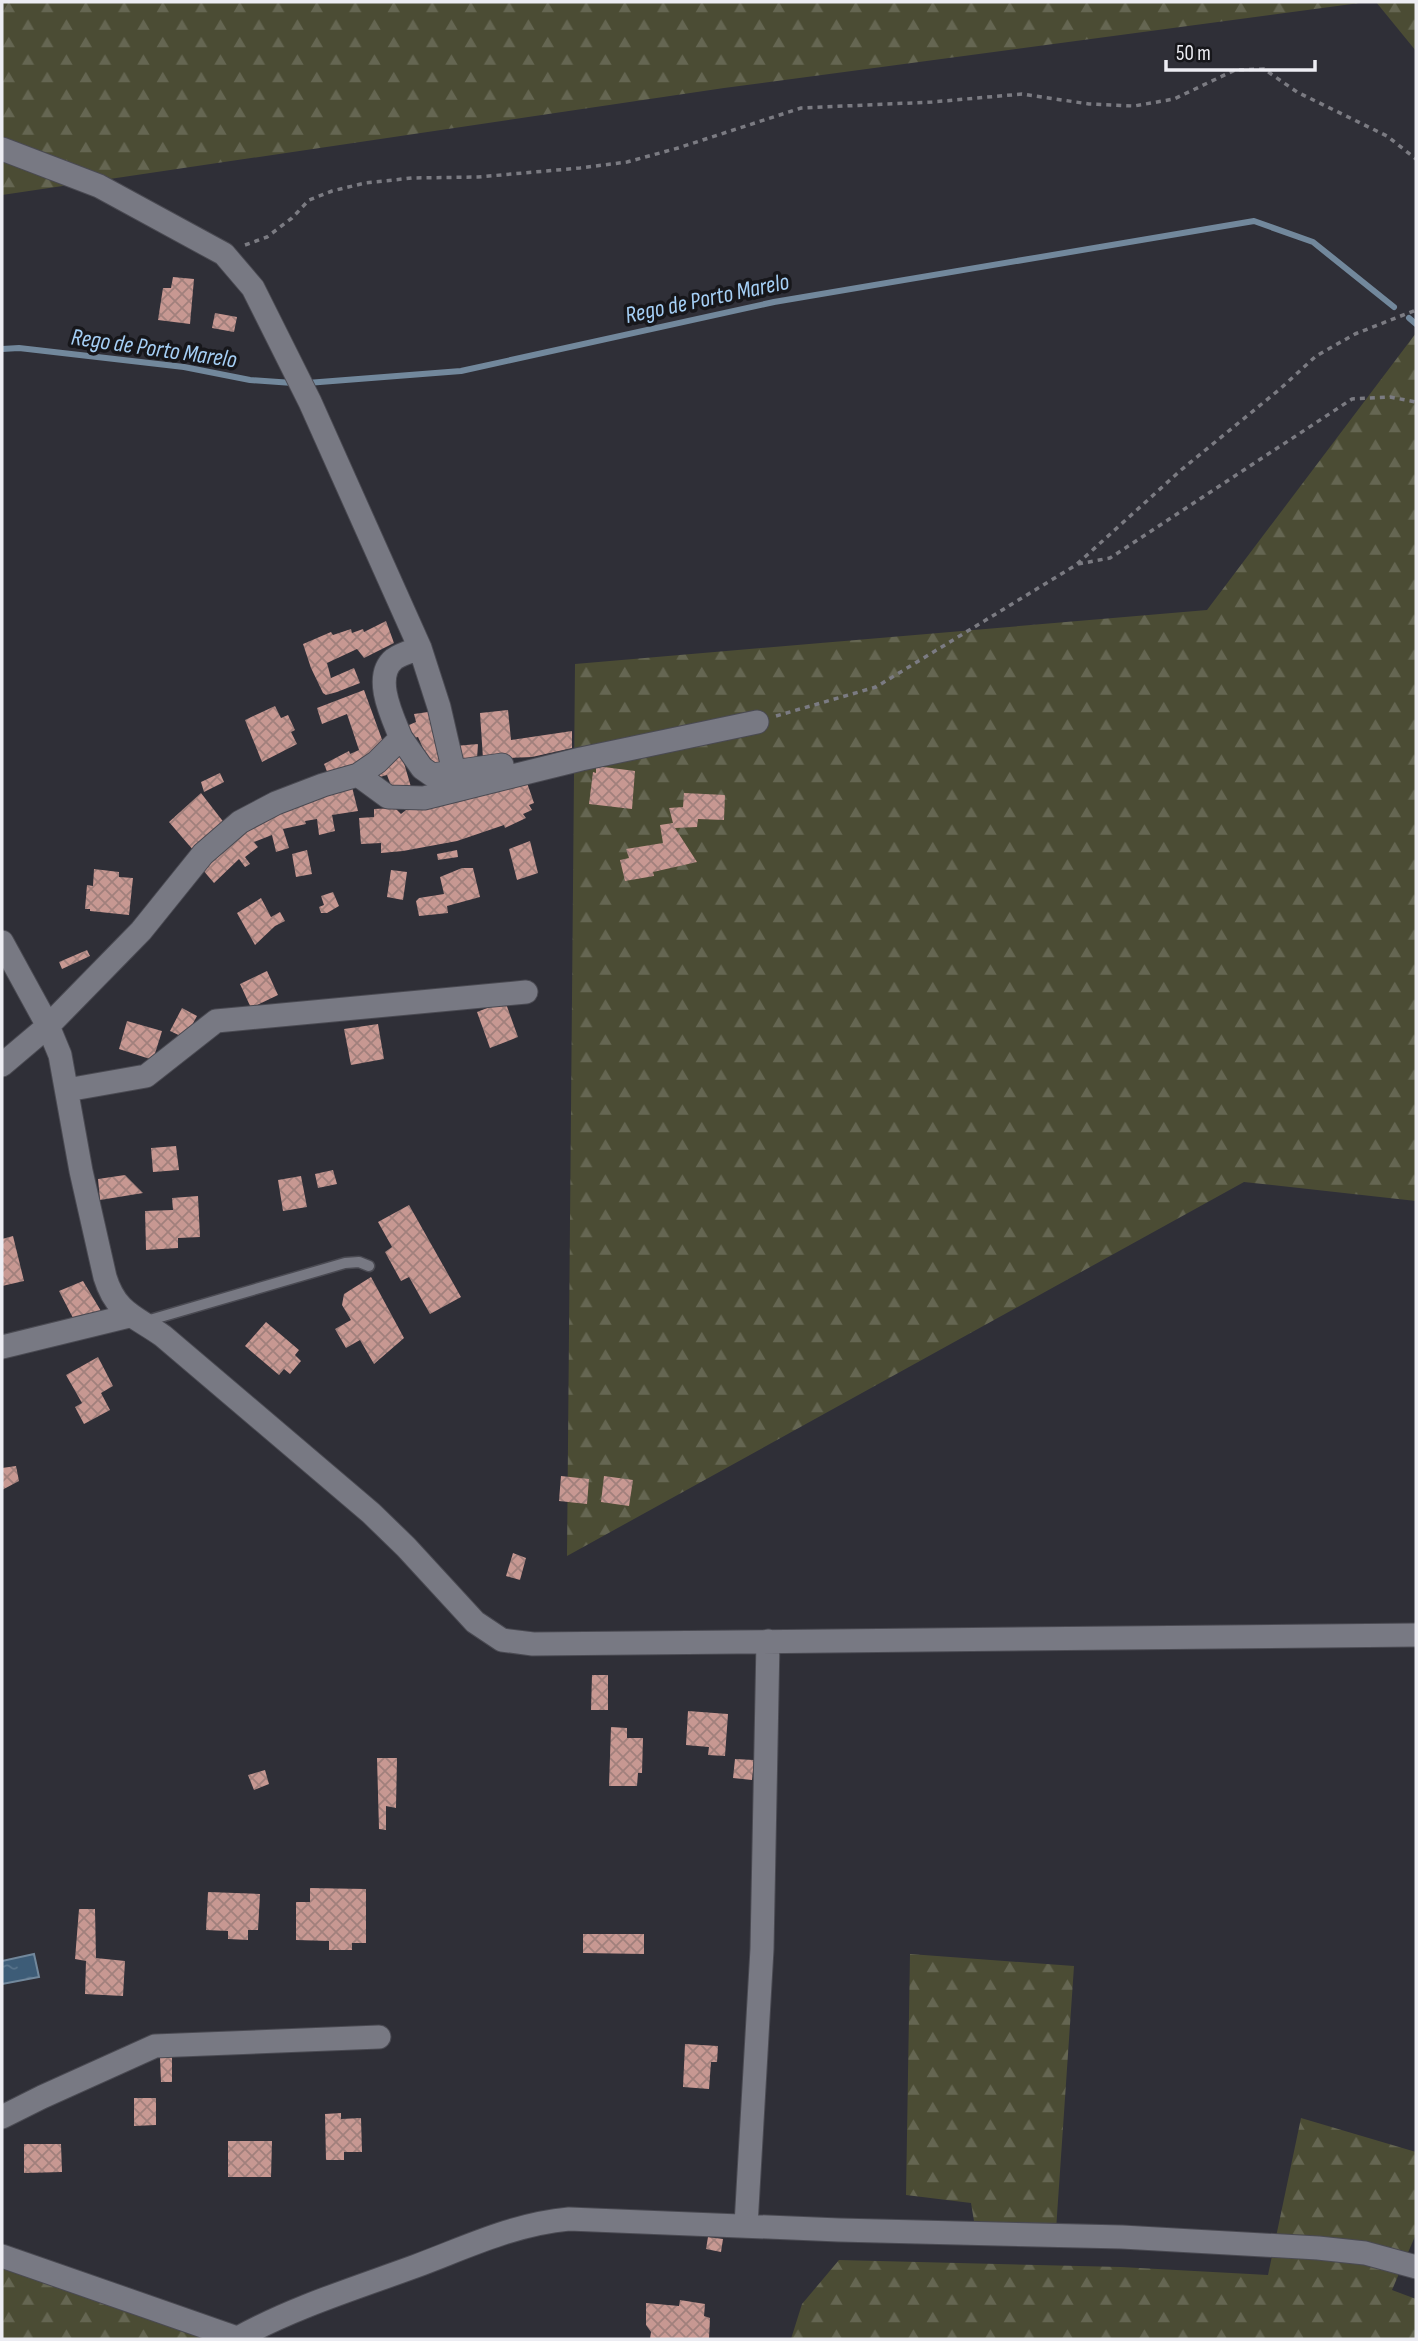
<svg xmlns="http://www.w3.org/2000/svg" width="1418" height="2341" font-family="'Sofia Sans Condensed',sans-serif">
  <defs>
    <pattern id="forest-firs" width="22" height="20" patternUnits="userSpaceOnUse" patternTransform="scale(1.75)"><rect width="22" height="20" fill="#4b4c34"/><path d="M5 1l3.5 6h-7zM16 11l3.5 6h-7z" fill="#656652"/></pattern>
    <pattern id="water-ripples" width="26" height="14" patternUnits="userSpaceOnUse" patternTransform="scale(1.75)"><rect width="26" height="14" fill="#3d5c77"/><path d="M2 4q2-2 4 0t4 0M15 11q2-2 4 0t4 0" fill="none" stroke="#59748b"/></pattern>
    <pattern id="building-cross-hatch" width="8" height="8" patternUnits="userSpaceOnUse" patternTransform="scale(1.75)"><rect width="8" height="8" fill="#c79892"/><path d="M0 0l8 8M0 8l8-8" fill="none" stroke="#a1807c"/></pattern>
  </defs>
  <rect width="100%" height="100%" fill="#2f2f37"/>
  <path fill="url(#forest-firs)" d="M2,2H1367L724,88L2,195Z
    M1376,2H1416V51Z
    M1416,333V1201L1244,1182L567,1556L575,664L1207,610Z
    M910,1954L1074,1966L1056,2230L975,2227L971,2203L906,2195Z
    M1301,2118L1416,2152V2234L1392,2290L1416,2299V2339H791L802,2304L839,2260L1121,2267L1268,2275Z
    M2,2250L206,2339H2Z"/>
  <path fill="url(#water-ripples)" stroke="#72889c" stroke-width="2" d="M34,1954L39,1977L2,1984V1961Z"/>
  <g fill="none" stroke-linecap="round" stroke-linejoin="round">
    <path stroke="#72889c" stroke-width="6" d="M1409,318L1416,324
      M2,349L19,348L184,367L250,380L293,383
      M307,383L461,371L774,302L1254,221L1313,242L1394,307"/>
  </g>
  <path fill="url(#building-cross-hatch)" d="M173,277L194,279L190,324L158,320L163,288H171Z
    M215,313L237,317L234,332L212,328Z
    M386,621L394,643L364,658L357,649L327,663L331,678L354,668L360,683L337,692L326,695L323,693L311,668L303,644L331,632L333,635L351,629L352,633L363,629L364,632Z
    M364,690L384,745L378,755L330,779L324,764L349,751L350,754L359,750L347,714L322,724L317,708Z
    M275,706L281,718L288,715L295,730L291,732L297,744L262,762L245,720Z
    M508,710L511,740L572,731V748L532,757L483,759L480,713Z
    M428,712L447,761L432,769L418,737L411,739L404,727L416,722L414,714Z
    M478,744L477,759L456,762L455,746Z
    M402,756L413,794H394L387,775L376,778L387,761Z
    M596,766L635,771L632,809L589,804L593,772L596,773Z
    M220,773L224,782L204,792L201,782Z
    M525,777L534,803L529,805L532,810L523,814L526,818L505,828L504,825L457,841L403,851L381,853V843L361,844L359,818L374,817V809L395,808L401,814L406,810L430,804L463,801Z
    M352,787L358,811L332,815L335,831L319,835L317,819L305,821L306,824L283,829L289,848L276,852L272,835L254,842L258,847L245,857L250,864L245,867L239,859L214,883L202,869L277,805Z
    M201,793L225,824L194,851L169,822Z
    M684,793L725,795L724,820L698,819L697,827L675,828L697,862L653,872L654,876L625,881L620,860L629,858L626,849L663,843L660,825L673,823L669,808L683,807Z
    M530,841L538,873L517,880L509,849Z
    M307,850L312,874L296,877L292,854Z
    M457,850L458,857L438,860L437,854Z
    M462,868H473L480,897L447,906L448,913L419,916L416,901L419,898L444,894L440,877Z
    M94,869L119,872V877L133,878L129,915L90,911V909H85L87,885L93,886Z
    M391,870L407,872L403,900L387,897Z
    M333,892L339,906L327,913H321L319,907L324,905L321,896Z
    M261,898L271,917L280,912L285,921L275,926L255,945L237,913Z
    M87,950L90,956L62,969L59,962Z
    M267,971L278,995L251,1008L240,984Z
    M505,1001L518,1037L490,1048L477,1012Z
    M182,1008L197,1016L185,1038L170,1031Z
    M127,1021L162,1031L153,1060L119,1049Z
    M378,1024L384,1059L351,1065L344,1029Z
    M176,1146L179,1170L153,1172L151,1148Z
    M333,1170L337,1184L318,1188L315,1174Z
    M125,1175L143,1193L100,1200L98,1179Z
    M301,1176L307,1207L283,1211L278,1180Z
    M198,1196L200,1237L178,1238V1248L146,1250L145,1211L173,1210L172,1198Z
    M409,1205L461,1297L430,1314L409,1277L401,1281L385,1252L392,1247L378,1222Z
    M13,1236L24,1281L2,1286V1239Z
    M371,1277L404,1338L374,1364L360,1340L346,1348L335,1329L351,1320L342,1305L344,1294Z
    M83,1281L101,1311L73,1318L59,1291Z
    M266,1322L299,1350L295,1355L301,1361L290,1374L284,1369L279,1375L245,1346Z
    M98,1357L113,1386L101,1393L110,1410L84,1424L75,1407L82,1403L66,1375Z
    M16,1466L19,1481L2,1490V1468Z
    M561,1476L589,1479L587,1504L559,1501Z
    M604,1476L633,1480L629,1506L601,1502Z
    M513,1553L526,1558L520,1580L506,1576Z
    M592,1675H608V1710H591Z
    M688,1711L728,1714L725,1756L708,1755L709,1747L686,1745Z
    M611,1727L627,1728V1738H643L642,1773H638L637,1786H609Z
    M377,1758H397L396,1808L386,1806V1830L379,1829Z
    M735,1759L754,1760L752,1780L733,1778Z
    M265,1770L269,1784L254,1790L248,1775Z
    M310,1888L366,1889V1943H352V1950H329V1941L296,1940V1902H310Z
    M208,1892L260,1894L258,1930H248V1940L228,1939V1931L206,1930Z
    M79,1909H95L96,1958L125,1961L123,1996L85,1994L86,1961L75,1959Z
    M583,1934H644V1954L583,1953Z
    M685,2044L718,2046L717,2062H711L709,2089L683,2087Z
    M160,2057H172V2082H161Z
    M134,2098H156V2125L134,2126Z
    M341,2113V2119L361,2118L362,2152H344V2160H326L325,2114Z
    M228,2141H272L271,2177H228Z
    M24,2144H61L62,2172L24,2173Z
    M708,2237L723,2239L721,2252L706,2249Z
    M680,2300L705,2304L704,2316L710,2318L709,2339H650L651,2332L646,2325V2303L679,2306Z"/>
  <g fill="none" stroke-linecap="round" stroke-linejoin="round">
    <g stroke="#4a4a52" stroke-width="13">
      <path id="lane" d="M143,1322L345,1263L359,1262L369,1266"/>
    </g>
    <g stroke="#4a4a52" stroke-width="25">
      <path id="street" d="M2,149L99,186L224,254L253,288L310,402L420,648L439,707L454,772
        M401,738L422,768L432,775L502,765
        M358,775L388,797L424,798L581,759L757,722
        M2,942L48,1026L60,1055L81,1171L105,1277C116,1313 135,1316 163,1336L371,1513L406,1547L475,1622L502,1640L533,1644L1416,1635
        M2,1065L48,1026L141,931L203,854L240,822L276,803L323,785L358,775L377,762L401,738C393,718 372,677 394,659C401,654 412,651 420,648
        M67,1090L146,1076L216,1021L526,992
        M2,1347L129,1316
        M2,2117L42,2097L155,2046L379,2037
        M746,2225L762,1949L768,1641
        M2,2256L240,2339
        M238,2338C294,2307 356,2288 416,2266C467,2247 514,2224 569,2219L839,2230L1122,2237L1318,2248L1365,2253L1416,2267"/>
    </g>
    <path stroke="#7b7b82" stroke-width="3.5" stroke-dasharray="5 5" stroke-linecap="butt" d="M245,245L267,237L292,218L309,200L332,191L365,183L412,178L478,177L580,168L627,162L678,148L801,108L932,102L1022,94L1089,104L1134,106L1174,99L1235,70L1264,69L1297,92L1387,136L1416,159
      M1078,564L1110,558L1352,399L1390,397L1416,402
      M776,716L876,687L1076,565L1181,470L1280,389L1316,356L1355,334L1416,310"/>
    <use href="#lane" stroke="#787983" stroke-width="10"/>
    <use href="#street" stroke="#787983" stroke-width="23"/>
  </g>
  <g text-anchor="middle" stroke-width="7" stroke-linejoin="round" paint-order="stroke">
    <g font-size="24" font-style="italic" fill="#a5cff5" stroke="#17171b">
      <text transform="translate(707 298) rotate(-12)" y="8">Rego de Porto Marelo</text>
      <text transform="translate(154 348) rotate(8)" y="8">Rego de Porto Marelo</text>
    </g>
  </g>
  <rect width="1418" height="2341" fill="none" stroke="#ededf3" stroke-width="7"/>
  <path d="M1166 60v10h149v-10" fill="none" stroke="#ededf3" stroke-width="3.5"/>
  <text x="1176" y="60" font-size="21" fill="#ededf3" stroke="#17171b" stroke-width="5" paint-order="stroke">50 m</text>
</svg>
